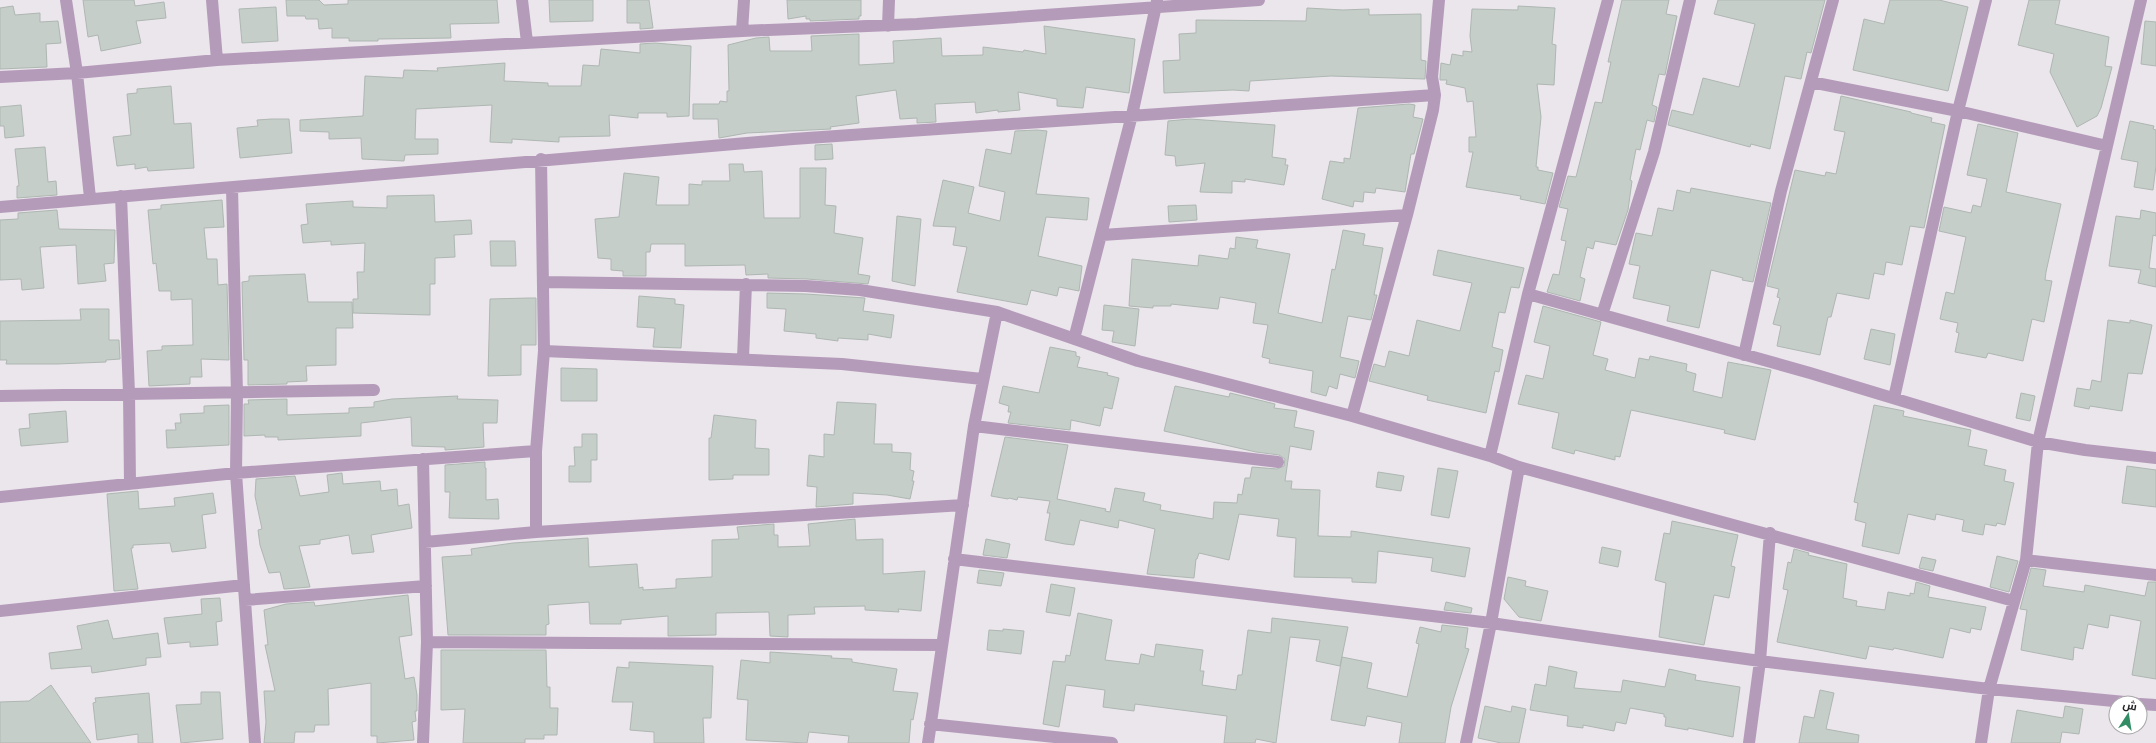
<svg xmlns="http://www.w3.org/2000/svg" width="2156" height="743" font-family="'Source Serif 4',Cairo,serif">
  <rect width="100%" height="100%" fill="#ebe5ec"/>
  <path fill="#c6cec9" stroke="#aeb7b2" d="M83,0H134L135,6L164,2L166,18L136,21L141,43L101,51L98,35L88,37Z
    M286,0H319L324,5L348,4V0H497L499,23L450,24L451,38L378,39V41H349V38H332V28L319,29L318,19H306L305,16H287Z
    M549,0H593V21L550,22Z
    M627,0H649L653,28L640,29V23H627Z
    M787,0H861V16H859V19L810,21V19H806V16L788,19Z
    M1622,0H1669L1666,14L1677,16L1665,75L1659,74L1652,105L1657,107L1654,122L1647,120L1640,150L1636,149L1630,180L1632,181L1628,210L1616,245L1595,241L1593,249L1587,247L1580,277L1585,279L1580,301L1547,292L1553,274L1559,275L1566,241L1561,240L1568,209L1559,207L1568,176L1576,177L1595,102L1602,103L1611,62H1608Z
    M1718,0H1825L1811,53L1807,52L1801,79L1785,76L1770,149L1751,144L1750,147L1668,125L1672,110L1693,115L1703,78L1739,87L1755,24L1714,14Z
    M1890,0H1939L1968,7L1948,91L1853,70L1864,19L1884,24Z
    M2029,0H2060L2055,24L2109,37L2105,66L2112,67L2101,108L2097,116L2077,127L2050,72L2054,54L2018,45Z
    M13,6L15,15L40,13V22L58,21L61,43L46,44L47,67L0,69V8Z
    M1518,6L1555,8L1552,44L1556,45L1554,85L1537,84L1541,117L1536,167H1538V170L1553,173L1545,204L1520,199L1521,196L1466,187L1473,152H1469V137H1476L1473,101L1467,102L1465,88L1446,84L1447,80H1440V77L1441,63L1450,65L1452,54L1463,56V51L1472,52L1470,36L1472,9L1518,10Z
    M276,7L278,41L242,43L239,9Z
    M1307,8L1343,10L1369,9V15L1421,14V60L1426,61L1425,79L1331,76L1250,81L1249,91L1233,90L1164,93L1163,61L1180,60L1179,34L1196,33V20L1306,21Z
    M2145,21L2156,22V66L2141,64Z
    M1044,26L1135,39L1129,93L1086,87L1083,108L1057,106V99L1018,92L1020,110L998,112V110L976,113L975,102L935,104L936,122L917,123V118L900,119L896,90L856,96L859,123L830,127L831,129L747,133L719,138L718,119H693V104H719L720,101L727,102V91H729L728,45L756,38L769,37L770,51H812L811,36L859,34V65L894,63L893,41L941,38L942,56L983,55V47L1023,52L1024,50L1046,54Z
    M655,43L691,46L689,116L667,117V113H638V118L609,115L610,136L559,137V142L512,139V143L490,142L492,105L416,109L415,139H438V154L405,155L404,161L362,159L361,138L329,139V132L300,131V120L363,116L365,76L403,78L404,70L438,71L437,68L505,63L504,81L548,83V86H581L583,65L599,66L601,49L640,53V44Z
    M171,86L174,124L191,123L194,168L148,171L147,167L135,169V164L117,166L113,137L131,135L127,94L137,93V89Z
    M1841,96L1911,112V113L1932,118L1931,122L1945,125L1924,228L1910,226L1902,265L1886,262L1884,275L1874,273L1869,299L1837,293L1831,317H1828L1820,355L1777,346L1781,326L1773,324L1780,298L1777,297L1779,289L1767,286L1795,170L1825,176L1826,172L1836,174L1845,132L1834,130Z
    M1409,104L1415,105L1413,117L1423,119L1414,154H1411L1405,192L1376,188L1375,193L1364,192L1363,202L1354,201L1353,207L1322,199L1330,161L1344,163V158L1350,159L1358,108Z
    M21,105L24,136L5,138L4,126H0V107Z
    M272,119H289L292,153L240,158L237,128L258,126L257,120Z
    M1190,119L1275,125L1272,157L1286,159L1285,165H1288L1284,185L1245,179V182L1232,181V193L1200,192L1205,163L1176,166L1175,156L1165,155L1168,121Z
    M2130,121L2154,126L2153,129L2156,130V166L2153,190L2134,187L2138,162L2121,159Z
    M1978,124L2018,133L2006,192L2061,204L2046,272L2045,280L2052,281L2044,322L2032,319L2023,361L1988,353L1986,358L1955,352L1959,333L1956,332L1958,323L1940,319L1946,292L1954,294L1966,237L1939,231L1944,207L1971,213L1973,205L1981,207L1987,179L1967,175Z
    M1037,130L1047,131L1036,194L1089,198L1087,220L1046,217L1038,256L1082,266L1079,291L1059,287L1057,296L1031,290L1027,305L957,292L967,247L953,245L956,227L933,226L943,180L974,187L968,213L1000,221L1005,192L979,186L986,149L1011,154L1015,131Z
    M832,144L833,159L815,160V145Z
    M45,147L48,182L56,181L57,195L17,198V186H19L15,149Z
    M729,164H743L744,172L762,171L764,218H800V168H826L825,205L836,206L834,233L863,238L858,274L870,276L868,284L807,279L768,278V274L746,275L745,265L685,266V244H651L650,252H646V276H623V271L611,270V259L598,258L595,219L619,217L624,173L659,177L656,205H689V184L702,185V181H730Z
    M1691,188L1771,203L1753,282L1742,280L1743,278L1711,270L1699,328L1667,321L1670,306L1633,298L1640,266L1629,264L1636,233L1652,236L1658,208L1673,211L1677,190L1690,193Z
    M434,195L435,222L471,220L472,234L454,235L455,257L435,258V284H430V315L353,313V299H358L357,272H364L365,243L331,245V241L303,243L301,225L308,224L306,204L353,201V207L387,208V196Z
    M222,200L224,227L204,228L207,259H217L218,285L227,284L229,360L201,359L202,377H190V384L149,386L147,351L162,350V346L193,345L192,299L171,300V291H159L156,263L153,264L148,210L161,209V205Z
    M1196,205L1197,220L1169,222L1168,206Z
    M57,210L59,229L115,230L114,263L104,264L106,281L78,284L76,245L40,247L44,288L22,290L21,279L0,280V220L18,219V213Z
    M2141,210L2156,213V236L2153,235L2149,268L2156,269V287L2138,283L2141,270L2109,266L2116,216L2140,219Z
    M897,216L921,219L915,286L892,281Z
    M1343,230L1365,234L1363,245L1383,248L1374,295H1377L1371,320L1348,316L1340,357L1359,361L1355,378L1340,374L1337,389L1329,386L1326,396L1311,392L1313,371L1269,363L1270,359L1262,357L1268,325L1253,323L1256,303L1220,297L1218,309L1171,304V306H1153V308L1129,306L1132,259L1198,266L1199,255L1228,259L1230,248L1235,249L1236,237L1258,240L1256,248L1290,254L1278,313L1322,323L1332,269L1335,270Z
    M490,241H515L516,266H491Z
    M1438,250L1524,268L1519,288L1511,287L1505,313L1499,312L1492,347L1503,350L1499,372L1495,371L1486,413L1427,400L1428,396L1369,381L1374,364L1385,367L1389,351L1409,356L1417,320L1460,331L1472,283L1433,275Z
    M305,274L308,302H352L353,328H336V365L306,366L307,381L287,382V384L248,385V360H244L242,282L249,281V276Z
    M767,293L806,294L865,298L863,311L894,315L891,338L868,334V340L838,338V341L816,338V334L784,331L786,309L767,308Z
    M639,296L675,299V304L684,305L681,348L653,347L655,328L637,327Z
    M529,298H536V345H521V375L488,376L490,299Z
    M1104,305L1139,309L1135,346L1112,342L1114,331L1102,330Z
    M1543,306L1601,322L1593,355L1608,359L1605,370L1635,378L1639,358L1649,360L1650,356L1687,364L1686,371L1696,374L1693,391L1722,398L1728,362L1771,370L1755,440L1724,433L1725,430L1631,410L1620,457L1615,456V460L1575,450L1574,454L1552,448L1559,413L1518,404L1526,375L1543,379L1550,346L1534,342Z
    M80,309H109V340H119L120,359L106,360V362L57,364H6L7,360H0V321L81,320Z
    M2108,320L2130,323V320L2152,325L2142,374L2128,373L2122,411L2090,406L2089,409L2074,406L2077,388L2090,390L2092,380L2101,382Z
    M1871,329L1895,334L1890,365L1864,359Z
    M1050,347L1076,352V356L1080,357L1077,367L1108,373L1107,375L1119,378L1112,409L1104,407L1100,426L1071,420L1070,430L1008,423L1011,412H1008L1009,406L999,403L1003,386L1039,393Z
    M561,368L597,369V401H561Z
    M1175,386L1229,397L1230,393L1275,404L1274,408L1297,411L1294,427L1314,431L1311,450L1290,446L1285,481H1292L1291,489L1320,490L1318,536L1351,537V531L1470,548L1465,577L1431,571L1433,558L1378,551L1376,583L1352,582V578L1294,577L1296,538L1277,536L1279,519L1239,514L1229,560L1199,553L1197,559H1196L1194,578L1147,574L1155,529L1119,520L1118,528L1080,520L1074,545L1065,544L1045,540L1050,513H1047L1050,501L1018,497L1017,500L1009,498L1008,499L991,496L1005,437L1068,445L1057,499L1106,509L1105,511L1110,512L1115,488L1145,493L1143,501L1161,505L1160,510L1213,519L1214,502L1237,503L1238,494L1242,495L1245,478H1250L1252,467L1277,469L1284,466L1285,459L1279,455L1256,452L1164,431Z
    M2021,393L2035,396L2030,421L2016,418Z
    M458,396L457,399L498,400L497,423H483L484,447L445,450V447L412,446L411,417L361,423V436L278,440V437H265V435L244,436V404H249L248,400L287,399V415L349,413V408L374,407V402L392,399Z
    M837,402L876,404L874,444H892V452L911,453L910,470L914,471L912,481H914L910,499L887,495L853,493V504L816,507L817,487L807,486L809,455L824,457V434L834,435Z
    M229,405V445L167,448L166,430H176L175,423H181L180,414L204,413V406Z
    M1874,405L1904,411L1903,416L1971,430L1968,446L1987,450L1984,465L2006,470L2004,481L2014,483L2005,525L1997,523L1996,526L1985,524L1983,535L1962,531L1964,520L1936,514L1935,520L1908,514L1899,554L1862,546L1866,523L1855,520L1858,503L1854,502Z
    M66,411L68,442L21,446L19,429L30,428L29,414Z
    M714,415L756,420L755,448L769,449V475H733V479L709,480V438H711Z
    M582,434H597V460H591V482H569V466H575L574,447H582Z
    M485,462V468H486V500L498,499L499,519L449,518L450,492H445V465Z
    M2127,466L2156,470V507L2122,503Z
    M1438,468L1458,471L1449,518L1431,515Z
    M1378,472L1404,476L1401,491L1376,487Z
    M342,473L343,484L380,481L381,491L397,489L398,506L409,504L412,528L371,535L374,552L352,554L349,535L320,540V544L299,546L310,587L284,589L280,572L269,573L260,545L258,530L262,529L255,496L256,479L295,476L300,496L329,492L327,475Z
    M138,491L139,509L175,506L174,498L213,493L216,513L202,515L206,548L172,552L170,543L133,545V548H131L138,589L114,591L107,494Z
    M855,519L856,540L883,539V574L925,571L921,611L898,609L899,612L865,610V606L814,607L815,614L788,615V637L770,636L769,612L716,613V635L668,636V616L621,620V624H590L589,602L548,605L549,624L546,625V635H448L442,557L472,555L471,549L513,543L588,538L589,567L637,564L639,588L643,587V590L676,588V579L712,577V540L739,539L737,527L774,524V535H778V547L810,546L808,524Z
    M1672,521L1738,535L1731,566L1735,567L1729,598L1714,595L1704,645L1659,637L1666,583L1655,580L1664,533L1670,534Z
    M986,539L1010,544L1007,558L983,555Z
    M1602,547L1621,551L1618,567L1599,563Z
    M1794,549L1809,553L1808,555L1847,564L1843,598L1857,601L1856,606L1885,610L1888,592L1910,596V593L1914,594L1916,582L1930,586L1928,597L1986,607L1981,630L1971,628L1970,633L1950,628L1943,658L1894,648L1893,650L1869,646L1866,659L1777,642L1788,590L1783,589L1788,562L1791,563Z
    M1997,556L2018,561L2009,592L1990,587Z
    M1922,557L1936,560L1933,571L1919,568Z
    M2031,568L2046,570L2043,586L2084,592L2085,585L2145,596L2148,582H2156V679L2132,675L2141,621L2110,615L2108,628L2088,624L2083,649L2074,647L2073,660L2021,650L2027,610L2020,609Z
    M979,570L1004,573L1001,586L977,583Z
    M1508,577L1526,581L1525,586L1548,591L1541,621L1519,617L1504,599Z
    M1051,584L1075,588L1070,616L1046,612Z
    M408,595L412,635L399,637L405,679L414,677L417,695V711H415L416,721L412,722L414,740L377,743V736H371V683L328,689L329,725H315L314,732H295L294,743H264L266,722L264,691H275L265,645H268L264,610L286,604L314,602L315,606Z
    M220,598L222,621L216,622L218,645L190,647V642L168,644L164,618L202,614L201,599Z
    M1446,602L1472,608L1471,613L1444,610Z
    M1078,613L1112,620L1105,660L1139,664L1141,654L1154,657L1156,644L1203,650L1200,671H1204L1202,685L1236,690L1238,675H1242L1248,630L1271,633L1272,618L1348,627L1340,666L1316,661L1320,640L1290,637L1276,743L1256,739L1255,743H1224L1227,716L1135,704L1134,711L1103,707L1105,690L1066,685L1059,727L1043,724L1053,661L1065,662L1066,655L1070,656Z
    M108,620L113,639L158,633L161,657L146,658V665L92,673L91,666L51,669L49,653L82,649L77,626Z
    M1442,625L1468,628L1465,648L1469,649L1451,707L1445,743H1399L1402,723L1367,716L1365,726L1331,720L1342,657L1372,663L1367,688L1407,697L1419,644L1416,643L1420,627L1441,632Z
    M1003,629L1024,631L1021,654L987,650L989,630L1003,631Z
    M441,650H546L547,687H550V708H558L557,735H544V739H525V743H463L465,709L441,710Z
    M770,652L832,656L831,658L852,659V662L897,669L893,691L918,693L913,720L911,719L909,743H848L849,736L809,732L807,743L746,740L748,700L737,699L741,660L770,663Z
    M629,662L713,666L711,718H703L704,743H654V732L630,730L633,702H612L617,667L629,668Z
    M1549,666L1577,672L1574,688L1621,692L1623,680L1665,687L1669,669L1696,675L1695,680L1740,687L1733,737L1688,728V730L1665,726L1666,717H1664V714L1630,708L1626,724L1616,722L1614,731L1583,725V728L1567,726L1568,716L1530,710L1535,684L1546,686Z
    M51,685L91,743H0V702L29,701Z
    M1820,690L1834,693L1826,729L1859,735L1858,743H1799L1804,716L1814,718Z
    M201,692H220L223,739L181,743L176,705L201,704Z
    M149,693L153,743H138V734L97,740L93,703L96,702L95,698Z
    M1485,706L1511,712L1512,706L1526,709L1519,743H1501L1478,738Z
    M2065,706L2083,709L2079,734L2062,732L2060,743H2011L2017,710L2063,718Z"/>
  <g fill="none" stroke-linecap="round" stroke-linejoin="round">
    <path stroke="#b59bba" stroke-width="12" d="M66,0L77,73L90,198
      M212,0L217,60
      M522,0L527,42
      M888,26L889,0
      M742,31L744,0
      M0,77L77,73L217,60L742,31L917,24L1259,0
      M1811,82L1958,111L2107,146
      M232,188L237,394L236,473L255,743
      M121,196L129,393L130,484
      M0,207L793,139L1435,95
      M1102,235L1407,215
      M544,282L806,286L860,290L997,312L1138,361L1352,416L1490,456L1519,467L2014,601
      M1528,294L1810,373L2038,442L2085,450L2156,458
      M1602,315L1654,152L1690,0
      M1074,339L1132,115L1157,1
      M544,351L842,364L982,379
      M1744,355L1781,191L1833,0
      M743,358L746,284
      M0,396L374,390
      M1894,398L1958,111L1986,0
      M1352,416L1407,215L1433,110L1435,95L1432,77L1439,0
      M974,426L1278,462
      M1490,456L1528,294L1608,0
      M423,459L427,642L423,743
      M0,497L236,473L536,451
      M536,532V451L544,351L541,159
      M425,542L536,532L963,505
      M954,559L1491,623L1760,661L1989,689L2135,703
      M2026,560L2156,575
      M245,600L426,586
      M0,611L244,585
      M427,642L941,645
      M2140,704L2156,705
      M930,724L1112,743
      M928,743L974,426L997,312
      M1466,743L1491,623L1519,467
      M1749,743L1760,661L1770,533
      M1981,743L1989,689L2026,560L2038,442L2141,0"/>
  </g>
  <g transform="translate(2128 715) rotate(12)"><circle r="19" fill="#ffffff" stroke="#a7a7a8"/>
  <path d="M0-3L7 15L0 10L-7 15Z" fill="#328d64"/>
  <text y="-6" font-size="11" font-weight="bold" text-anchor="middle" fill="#242225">ش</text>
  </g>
</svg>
